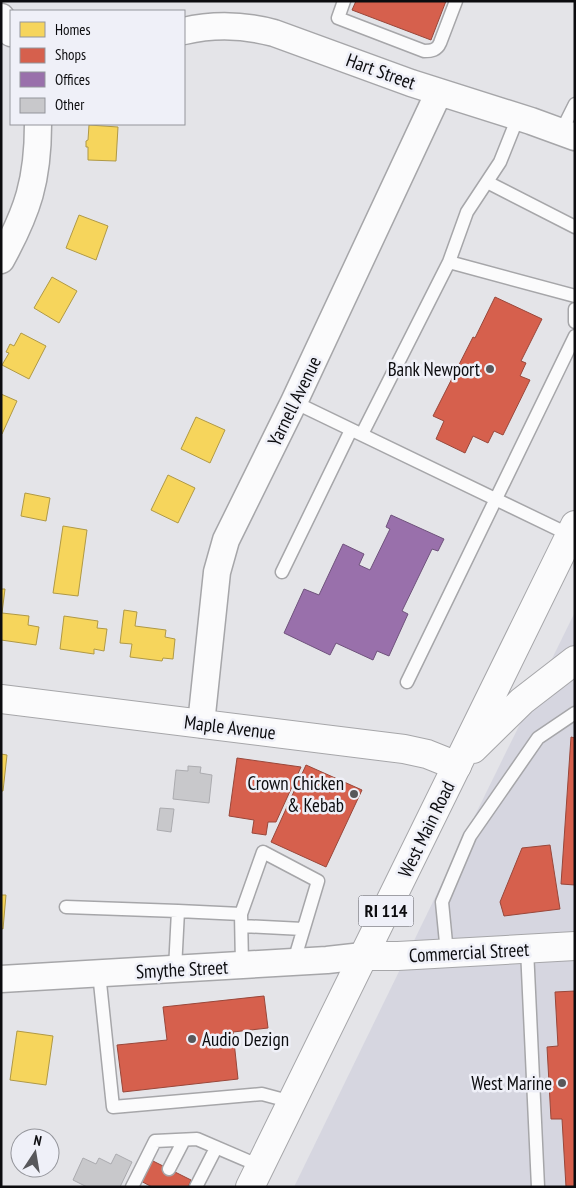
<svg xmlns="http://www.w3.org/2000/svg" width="576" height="1188" font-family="'PT Sans Narrow',sans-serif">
  <rect width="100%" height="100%" fill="#e4e4e8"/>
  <path fill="#d6d6e0" d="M575,612V1187H294L483,799Z"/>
  <path fill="#f6d55c" stroke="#b09945" d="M89,125L118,127L116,161L88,160V147H86V141L88,140Z
    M79,215L108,226L96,260L66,248Z
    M52,277L77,291L59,323L34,308Z
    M21,333L46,346L29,379L2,365L9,353L6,352L10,344L14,346Z
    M1,394L17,401L2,434H1Z
    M196,417L225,430L210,463L181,449Z
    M168,475L195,488L178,523L151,510Z
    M25,493L50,498L46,521L21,516Z
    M63,526L87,530L78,596L53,593Z
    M1,589H5L2,613L29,616L28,625L39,627L36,645L1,640Z
    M124,610L137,612L135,626L166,630L165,637L175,639L173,659L163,658L162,661L130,657L132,644L120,643Z
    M64,616L98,621L97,628L107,629L104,651L94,649V654L60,649Z
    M1,754L7,755L3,791H1Z
    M1,895H6L3,929L1,928Z
    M17,1031L53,1036L46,1085L10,1080Z"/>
  <path fill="#d6604d" stroke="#99473a" d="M356,1H446L431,40L352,10Z
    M495,297L542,319L521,361L526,363L520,376L530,380L503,435L494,431L488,443L473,436L465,453L436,439L444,421L433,416L473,337L475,338Z
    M571,737L575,738V885L561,884Z
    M237,758L301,767L276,822H268L266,835L252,833L254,820L229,816Z
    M306,765L362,790L326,867L271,842Z
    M550,845L560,909L504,916L500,902L522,848Z
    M575,991V1187H566L562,1119H551L547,1047L558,1046L555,992Z
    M264,996L268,1028L233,1032L238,1079L123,1092L117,1045L167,1040L163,1007Z
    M149,1159L191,1180L188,1187H152L139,1180Z"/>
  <path fill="#9970ab" stroke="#6f527c" d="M391,515L444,539L438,551L432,549L402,611L408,614L389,656L377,651L373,660L336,643L330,655L284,633L304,589L319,595L343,544L364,554L359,565L370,570L390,529L386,527Z"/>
  <path fill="#c8c8cb" stroke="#ababaf" d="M188,766L201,767L200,773L212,775L209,803L173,799L176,770L188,771Z
    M160,808L174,809L171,832L157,830Z
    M116,1154L132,1162L120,1187H87L73,1180L83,1158L96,1164L99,1158L111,1164Z"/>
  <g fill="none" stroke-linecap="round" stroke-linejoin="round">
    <g stroke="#a6a6a9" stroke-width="15">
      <path id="lane" d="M344,1L338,18L424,51C432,51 437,50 440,43L456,1
        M561,132L575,104
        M487,182L575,227
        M449,262L575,296
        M575,309V322
        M294,402L570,535
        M362,434L449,262L467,212L500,162L518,117
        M282,572L351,430
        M407,682L575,336
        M66,907L178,911L175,969
        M178,911L241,914
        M242,926L303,929
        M527,949L538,1187
        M447,953L442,902L470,836L538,738L575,713
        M242,965L241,914L263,852L318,881L294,961
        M99,973L113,1107L262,1094L292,1102
        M169,1169L184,1140
        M132,1187L155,1141L197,1139L260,1166
        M196,1187L216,1148"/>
    </g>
    <g stroke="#a6a6a9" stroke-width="29">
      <path id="street" d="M1,17L11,33
        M184,31C214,24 244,25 274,33L411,83L531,121L575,137
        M1,260C28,211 38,180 38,124
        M201,724L217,572L226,540L294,402L439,92
        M1,979L327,960L363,956"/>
    </g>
    <g stroke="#a6a6a9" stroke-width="30">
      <path id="secondary" d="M1,699L404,749L427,754L457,766
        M363,956H398L575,946"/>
    </g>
    <g stroke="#a6a6a9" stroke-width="30">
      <path id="primary" d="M473,749L522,701L575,660
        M250,1187L575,525"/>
    </g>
    <use href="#lane" stroke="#fbfbfc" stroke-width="12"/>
    <use href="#street" stroke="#fbfbfc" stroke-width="26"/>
    <use href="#secondary" stroke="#fbfbfc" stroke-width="28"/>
    <use href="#primary" stroke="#fbfbfc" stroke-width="28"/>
  </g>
  <g fill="#58585b" stroke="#eff0f8" stroke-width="2">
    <circle cx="490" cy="369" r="5"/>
    <circle cx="354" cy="794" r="5"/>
    <circle cx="192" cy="1039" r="5"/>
    <circle cx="562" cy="1083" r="5"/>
  </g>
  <g text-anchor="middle" stroke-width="5" stroke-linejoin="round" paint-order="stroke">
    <rect fill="#eff0f8" stroke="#505055" stroke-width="1" x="358.5" y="895.5" width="55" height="31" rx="4"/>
    <g font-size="18" font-weight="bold" fill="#0c0c0f">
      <text x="386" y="917">RI 114</text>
    </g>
    <g font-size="19" fill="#0c0c0f" stroke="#eff0f8">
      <text transform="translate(381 71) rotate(20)" y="7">Hart Street</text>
      <text transform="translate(294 401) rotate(-64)" y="7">Yarnell Avenue</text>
      <text transform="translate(230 727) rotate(7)" y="7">Maple Avenue</text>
      <text transform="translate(426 829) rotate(-64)" y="7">West Main Road</text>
      <text transform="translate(469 952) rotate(-3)" y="7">Commercial Street</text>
      <text transform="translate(182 969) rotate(-3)" y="7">Smythe Street</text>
    </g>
    <g font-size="19" fill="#0c0c0f" stroke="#eff0f8" text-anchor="end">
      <text x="480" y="376">Bank Newport</text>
      <text x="344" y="790">Crown Chicken<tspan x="344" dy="22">&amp; Kebab</tspan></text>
      <text x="202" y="1046" text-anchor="start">Audio Dezign</text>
      <text x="552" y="1090">West Marine</text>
    </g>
  </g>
  <rect width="576" height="1188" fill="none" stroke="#0c0c0f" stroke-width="5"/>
  <rect x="10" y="10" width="175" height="115" fill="#eff0f8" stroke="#94959b"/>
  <rect x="20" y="22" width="25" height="15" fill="#f6d55c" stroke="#94959b"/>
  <text x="55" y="35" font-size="15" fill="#0c0c0f">Homes</text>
  <rect x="20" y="48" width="25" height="15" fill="#d6604d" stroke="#94959b"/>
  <text x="55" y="60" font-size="15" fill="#0c0c0f">Shops</text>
  <rect x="20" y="72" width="25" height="15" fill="#9970ab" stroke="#94959b"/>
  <text x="55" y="85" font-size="15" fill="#0c0c0f">Offices</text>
  <rect x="20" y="98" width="25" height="15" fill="#c8c8cb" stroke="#94959b"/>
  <text x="55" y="110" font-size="15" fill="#0c0c0f">Other</text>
  <g transform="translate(35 1153) rotate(12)"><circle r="24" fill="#eff0f8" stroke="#94959b"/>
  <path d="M0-4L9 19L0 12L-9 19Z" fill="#58585b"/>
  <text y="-8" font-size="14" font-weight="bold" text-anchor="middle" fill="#0c0c0f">N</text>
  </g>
</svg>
